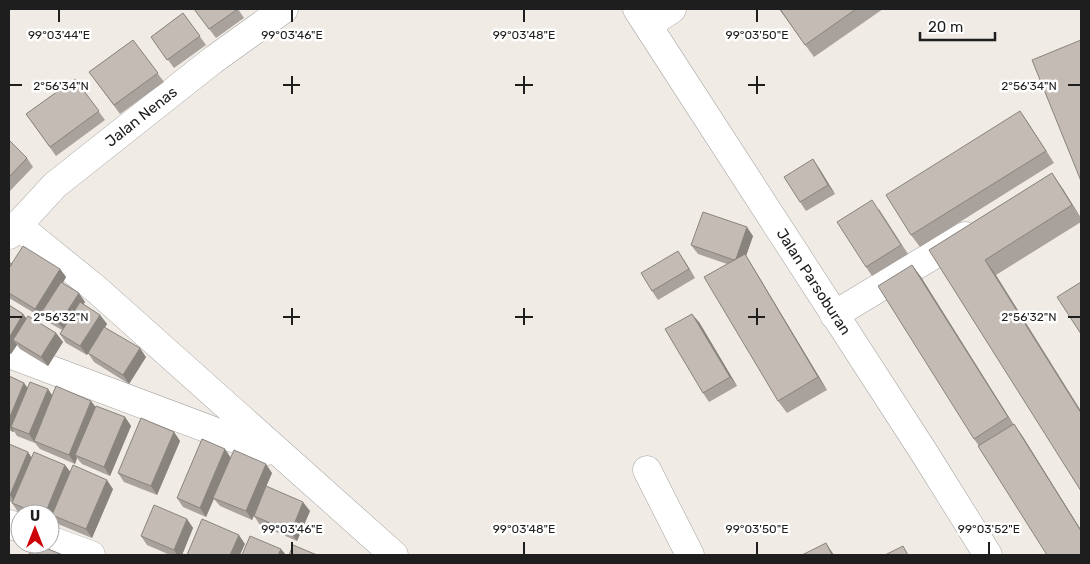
<svg xmlns="http://www.w3.org/2000/svg" width="1090" height="564" font-family="Rubik,sans-serif">
  <rect width="100%" height="100%" fill="#f0ebe4"/>
  <g fill="none" stroke-linecap="round" stroke-linejoin="round">
    <g stroke="#a5a5a5" stroke-width="29">
      <g id="minor">
        <path id="s1" d="M637,9L925,454L988,555"/>
        <path d="M648,25L672,9"/>
        <path d="M17,225L96,289L394,555"/>
        <path id="s2" d="M9,235L55,185L213,60L284,9"/>
        <path d="M834,315L965,236"/>
        <path d="M9,354L267,451"/>
        <path d="M647,470L690,555"/>
        <path d="M9,524L20,528"/>
        <path d="M50,540L91,555"/>
      </g>
    </g>
    <use href="#minor" stroke="#fff" stroke-width="28"/>
  </g>
  <path fill="#a9a19b" d="M194,9H238L244,18L216,38Z
    M779,9H883L814,57Z
    M183,13L206,45L174,68L151,37Z
    M133,40L164,82L120,114L89,72Z
    M75,79L105,120L56,156L26,114Z
    M1020,111L1054,163L920,247L911,235Z
    M9,140L27,158L33,167L9,192Z
    M819,168L835,194L806,211L800,202Z
    M1052,173L1081,218V222L996,275L929,250Z
    M879,209L908,254L872,276L866,267Z
    M753,236L746,256L753,267L827,390L787,413L778,401L727,264L698,254L691,245Z
    M684,260L695,278L658,300L652,291Z
    M9,262L12,264L60,269L66,277L63,283L85,302L83,304L100,315L107,324L105,327L146,357L129,384L94,362L88,353L90,350L87,355L66,343L60,334L62,330L48,322L43,315L41,317L9,298Z
    M912,265L921,277L1013,424H1014L1023,437L1081,530V555L979,446L974,439Z
    M9,305L23,314L27,319L56,333L63,342L48,366L20,349L17,345L11,354L9,353Z
    M699,322L737,386L709,402L703,393Z
    M9,376L24,383L27,387L48,389L52,396L91,401L96,407L125,417L131,426L110,476L82,464L77,458L75,464L40,449L35,443L17,436L14,431L13,432L9,430Z
    M174,432L180,441L157,495L124,482L118,473Z
    M9,444L31,458L65,465L70,472L113,489L92,538L58,524L53,517L50,525V514H23L18,512L12,503V502L9,501Z
    M231,457L272,473L266,486L310,511L297,541L260,525L254,516L263,495L252,520L220,506L214,499L206,517L183,507L177,498Z
    M187,519L193,528L182,555H170L147,545L141,536Z"/>
  <path fill="#89837e" d="M1020,111L1029,124L1054,163L1046,151Z
    M813,159L819,168L835,194L828,185Z
    M1052,173L1063,189L1081,218L1072,205Z
    M747,227L753,236L746,256L753,267L827,390L735,261Z
    M678,251L684,260L695,278L689,269Z
    M985,260L996,275L1081,411V413Z
    M912,265L921,277L1017,430L1008,417Z
    M60,269L66,277L44,314L41,313L43,315L41,317L35,309Z
    M79,293L85,302L66,332L59,324Z
    M23,314L30,323L13,340L17,345L11,354L9,351V338Z
    M692,314L699,322L737,386L730,377Z
    M100,315L107,324L87,355L80,346Z
    M56,333L63,342L48,366L41,357Z
    M140,348L146,357L129,384L123,375Z
    M24,383L30,392L11,427L14,431L13,432L9,425V419Z
    M48,389L54,398L34,441L35,443L29,434Z
    M91,401L97,410L75,455L77,458L75,464L69,455Z
    M125,417L131,426L110,476L104,467Z
    M1014,424L1023,437L1081,530V531Z
    M174,432L180,441L157,495L151,486Z
    M225,449L231,458L206,517L200,508Z
    M28,452L34,461L16,504L10,495Z
    M266,464L272,473L252,520L246,511Z
    M65,465L72,474L52,515L53,517L50,525V514H45Z
    M107,480L113,489L92,538L86,529Z
    M303,502L310,511L297,541L291,532Z
    M187,519L193,528L182,555H177L174,550Z
    M239,535L245,544L240,555H230Z
    M826,543L834,555H832Z
    M281,549L286,555H278Z"/>
  <path fill="#c4bbb4" stroke="#89837e" d="M194,9H238L209,29Z
    M780,9H856L805,45Z
    M183,13L200,36L167,60L151,37Z
    M133,40L158,73L114,105L89,72Z
    M1081,40V181L1032,60Z
    M75,79L99,111L50,147L26,114Z
    M1020,111L1046,151L911,235L886,195Z
    M9,140L27,158L9,177Z
    M813,159L828,185L800,202L784,177Z
    M1052,173L1072,205L985,260L1081,413V491L929,250Z
    M872,200L901,245L866,267L837,222Z
    M703,212L747,227L736,259L734,260L691,245Z
    M23,246L60,269L35,309L9,293V268Z
    M678,251L689,269L652,291L641,273Z
    M745,254L818,377L778,401L704,277Z
    M9,262L12,264L9,268Z
    M912,265L1008,417L974,439L878,286Z
    M61,282L79,293L59,324L41,313Z
    M1081,282V334L1057,297Z
    M80,302L100,315L80,346L60,334Z
    M9,305L23,314L9,338Z
    M692,314L730,377L703,393L665,329Z
    M28,316L56,333L41,357L13,340Z
    M104,327L140,348L123,375L88,353Z
    M9,376L24,383L9,419Z
    M30,382L48,389L29,434L11,427Z
    M56,386L91,401L69,455L34,441Z
    M96,406L125,417L104,467L75,455Z
    M141,418L174,432L151,486L118,473Z
    M1014,424L1081,531V555H1047L978,446Z
    M202,439L225,449L200,508L177,498Z
    M9,444L28,452L10,495L9,494Z
    M234,450L266,464L246,511L213,498Z
    M34,452L65,465L45,514H39L12,503Z
    M73,465L107,480L86,529L52,515Z
    M266,486L303,502L291,532L254,516Z
    M154,505L187,519L174,550L141,536Z
    M202,519L239,535L230,555H187Z
    M250,536L281,549L278,555H242Z
    M826,543L832,555H802Z
    M34,544H36L63,555H29Z
    M293,545L317,555H289Z
    M903,546L908,555H885Z"/>
  <path fill="none" stroke="#1e1e1e" stroke-width="2" d="M59,10V22M292,10V22M524,10V22M757,10V22M292,76V94M524,76V94M757,76V94M10,85H22M283,85H300M515,85H533M748,85H765M1068,85H1080M292,308V325M524,308V325M757,308V325M10,317H22M283,317H300M515,317H533M748,317H765M1068,317H1080M292,542V554M524,542V554M757,542V554M989,542V554"/>
  <g text-anchor="middle" stroke-width="5" stroke-linejoin="round" paint-order="stroke">
    <g font-size="15" fill="#1e1e1e" stroke="#fff">
      <text dy="5" stroke="none"><textPath href="#s2" startOffset="178">Jalan Nenas</textPath></text>
      <text dy="5" stroke="none"><textPath href="#s1" startOffset="325">Jalan Parsoburan</textPath></text>
    </g>
  </g>
  <g font-size="12" text-anchor="middle" fill="#1e1e1e" stroke="#fff" stroke-width="5" stroke-linejoin="round" paint-order="stroke">
    <text x="59" y="39">99°03'44"E</text>
    <text x="292" y="39">99°03'46"E</text>
    <text x="524" y="39">99°03'48"E</text>
    <text x="757" y="39">99°03'50"E</text>
    <text x="61" y="90">2°56'34"N</text>
    <text x="1029" y="90">2°56'34"N</text>
    <text x="61" y="321">2°56'32"N</text>
    <text x="1029" y="321">2°56'32"N</text>
    <text x="292" y="533">99°03'46"E</text>
    <text x="524" y="533">99°03'48"E</text>
    <text x="757" y="533">99°03'50"E</text>
    <text x="989" y="533">99°03'52"E</text>
  </g>
  <rect width="1090" height="564" fill="none" stroke="#1e1e1e" stroke-width="20"/>
  <g transform="translate(35 529)"><circle r="24" fill="#ffffff" stroke="#a5a5a5"/>
  <path d="M0-4L9 19L0 12L-9 19Z" fill="#cd0007"/>
  <text y="-8" font-size="14" font-weight="bold" text-anchor="middle" fill="#1e1e1e">U</text>
  </g>
  <path d="M920 32v8h75v-8" fill="none" stroke="#1e1e1e" stroke-width="2.5"/>
  <text x="928" y="32" font-size="15" fill="#1e1e1e" stroke="#ffffff" stroke-width="4" paint-order="stroke">20 m</text>
</svg>
